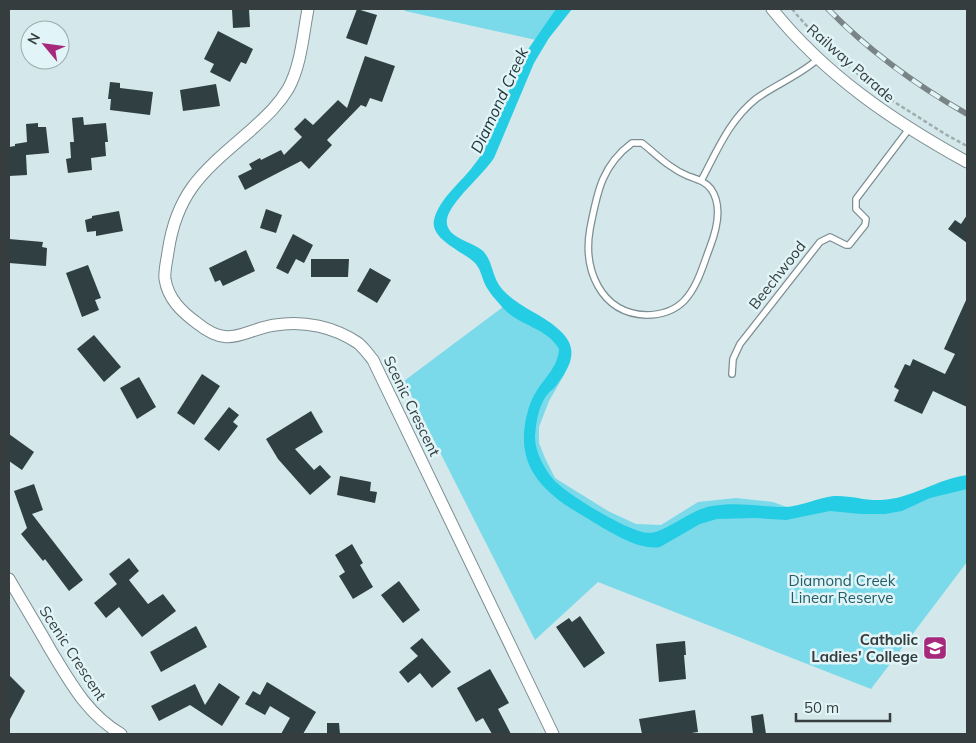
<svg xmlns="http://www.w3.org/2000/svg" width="976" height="743" font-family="Mulish,sans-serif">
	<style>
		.green { fill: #7adaea }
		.water { fill: #25cde4 }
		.building { fill: #2f3f42 }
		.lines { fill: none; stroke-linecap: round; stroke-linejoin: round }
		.service-casing { stroke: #7c8e91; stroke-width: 8 }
		.minor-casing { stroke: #7c8e91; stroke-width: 13 }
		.path { stroke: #9eadaf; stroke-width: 2.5; stroke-dasharray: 4 2.5; stroke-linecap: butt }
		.service { stroke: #fff; stroke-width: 5.5 }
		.minor { stroke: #fff; stroke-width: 11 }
		.rail-casing { stroke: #788486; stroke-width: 5.5 }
		.rail { stroke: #e1f4f7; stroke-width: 4; stroke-dasharray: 11; stroke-linecap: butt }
		.labels { text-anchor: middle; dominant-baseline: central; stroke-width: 5; stroke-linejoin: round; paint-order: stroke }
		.street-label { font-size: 15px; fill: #363d3e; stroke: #e1f4f7 }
		.park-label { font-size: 15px; fill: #205e68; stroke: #e1f4f7 }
		.poi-label { font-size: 15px; font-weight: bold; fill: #363d3e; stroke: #e1f4f7; text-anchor: end }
		.water-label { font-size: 16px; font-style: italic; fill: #1d363a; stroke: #e1f4f7 }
	</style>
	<rect width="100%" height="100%" fill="#d4e7ea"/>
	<path class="green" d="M405,9H565L536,40L405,11Z
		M507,304L548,325L570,360L564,375L549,401L539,427V443L545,458L555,478L608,511L636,524L661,525L698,502L736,498L773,502L795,510L874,507L967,482V562L871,689L598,582L535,640L404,381Z"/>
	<path class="water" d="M556,9H572L549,38L534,63L494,158C483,175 450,202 447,219C444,238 472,241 483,251C493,261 492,278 502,289C518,307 540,313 557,328C579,346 573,363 558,383C555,388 550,391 546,396C538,408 536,423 535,437C535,452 544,468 553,479C566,494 630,533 649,533C665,533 691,509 712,506C735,502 756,506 780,507C799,508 816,498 834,496C850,495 866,501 881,500C911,499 937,479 967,475V489L930,498L902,511L885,514H861L830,511L786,520L755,518L717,519L700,524L660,547C639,551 608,531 590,520C552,498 517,474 525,424C527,413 530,401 536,392C545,377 558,367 559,349C547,328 520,326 504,309C497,301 488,292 484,282C481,274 480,268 474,262C462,251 430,239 434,220C440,197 461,183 474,165C480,158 484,150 488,142L522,58Z"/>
	<path class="building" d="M232,9H249L250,27L233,28Z
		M357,9L377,15L367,45L346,38Z
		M218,31L253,49L246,64L241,62L230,82L210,72L214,64L204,59Z
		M365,56L395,66L382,102L370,98L366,107L361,105L327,140L332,145L309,169L301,161L245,190L238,176L252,169L249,164L260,158L261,160L281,150L284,155L302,137L294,129L305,118L313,125L338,100L347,108Z
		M110,82L120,83V88L153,92L150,115L110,110L111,99H108Z
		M216,84L220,106L183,111L180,90Z
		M83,117L84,125L106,123L108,142H105L106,156L91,158L92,170L68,173L66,159L71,158L70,142H74L72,118Z
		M38,123V127H46L49,153L26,155L27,175L9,176V147L15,146V144L27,142L26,124Z
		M266,209L282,215L276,233L260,228Z
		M119,211L123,231L96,236V231L87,232L85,220L92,218V216Z
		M967,215V243L948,229L955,220L961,224Z
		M293,234L313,245L304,263L296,259L288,274L276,268Z
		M9,239L43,242L42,247L47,248L46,266L9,263Z
		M246,250L255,271L223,286L220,280L215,282L209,268Z
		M311,259H349L348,277H311Z
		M88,265L101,298L95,300L99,310L82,317L66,273Z
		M370,268L391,280L377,303L357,291Z
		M967,298V407L933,391L922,414L894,401L899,390L894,387L905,364L910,366L913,359L945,374L955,354L944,349Z
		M94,335L121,367L104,382L77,349Z
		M202,374L220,386L194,425L177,413Z
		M139,377L156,407L137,419L120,388Z
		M229,407L239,415L233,422L238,426L219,451L204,439Z
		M311,411L323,432L295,449L314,470L320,465L331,477L310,495L278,459L266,439Z
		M9,434L34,452L22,470L9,461Z
		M340,476L371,482L370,491L377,492L375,503L337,495Z
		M34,484L43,510L32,514L83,580L69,591L45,559L43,561L21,534L27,528L14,491Z
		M352,544L363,563L360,565L373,587L353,599L339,576L345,572L335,555Z
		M129,558L139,571L129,580L148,604L163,594L176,611L142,637L119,607L106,618L94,603L117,584L109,574Z
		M399,581L420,610L403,623L381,595Z
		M580,616L605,653L584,668L556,627L569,618L572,622Z
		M196,626L207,647L161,672L150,652Z
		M422,638L451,672L432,688L420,673L408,683L399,672L418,656L410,648Z
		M685,641L686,655H684L686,679L659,682L656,644Z
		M490,669L509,703L498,709L511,734H492L483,718L476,722L457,688Z
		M9,675L25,691L9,721Z
		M267,682L316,712L303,734H281L290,718L270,706L265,715L245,704L253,691L260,695Z
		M219,683L240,697L222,726L190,705L159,721L151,706L195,684L205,705Z
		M695,710L698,732L685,734H642L639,719Z
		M763,714L766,734H753L751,716Z
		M327,723H339L340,734H327Z"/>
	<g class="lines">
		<defs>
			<path id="service" d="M632,143H642C657,155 669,168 688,176C696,179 705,181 711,189C723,206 717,229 710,247C703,265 698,286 684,301C674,311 660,315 646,315C600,313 583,269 590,229C597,194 601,166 632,143Z
				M701,181C717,151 729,120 757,98C777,84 800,75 818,59
				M732,374L733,359L740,344L820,242L830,237L846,245H849L865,225L866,219L856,209V199L909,129"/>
			<path id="minor" d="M308,9C303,35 301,66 288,89C278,106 264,118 250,131C205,170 177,190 168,252C167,260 164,271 165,279C168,299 182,312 197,323C230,350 242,330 275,325C304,320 334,327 358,343C364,348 369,355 373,360L553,734
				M772,9C826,76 893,121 967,162
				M9,579C23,603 37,626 50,649C70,682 87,714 121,734"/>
		</defs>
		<use href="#service" class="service-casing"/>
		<use href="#minor" class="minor-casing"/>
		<path class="path" d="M792,9C816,38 845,64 875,88
			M885,96L945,134L967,146"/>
		<use href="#service" class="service"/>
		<use href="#minor" class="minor"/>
		<defs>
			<path id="rail" d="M828,9C869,51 916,85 967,114"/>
		</defs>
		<use href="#rail" class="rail-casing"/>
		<use href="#rail" class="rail"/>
	</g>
	<defs>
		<symbol id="school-square" viewBox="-11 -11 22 22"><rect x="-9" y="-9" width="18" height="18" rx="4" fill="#a7297b" stroke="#e1f4f7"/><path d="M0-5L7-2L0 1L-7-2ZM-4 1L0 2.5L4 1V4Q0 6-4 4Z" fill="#fff"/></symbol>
	</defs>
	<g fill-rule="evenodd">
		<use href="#school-square" x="921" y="634" width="28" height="28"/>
	</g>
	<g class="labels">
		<g class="street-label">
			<text transform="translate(851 63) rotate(41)">Railway Parade</text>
			<text transform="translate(777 275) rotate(-52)">Beechwood</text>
			<text transform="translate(412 406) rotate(64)">Scenic Crescent</text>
			<text transform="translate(73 653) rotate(57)">Scenic Crescent</text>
		</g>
		<g class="park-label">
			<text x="842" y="580">Diamond Creek<tspan x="842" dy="17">Linear Reserve</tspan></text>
		</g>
		<g class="poi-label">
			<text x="918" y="639">Catholic<tspan x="918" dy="17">Ladies' College</tspan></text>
		</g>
		<g class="water-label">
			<text transform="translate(499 100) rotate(-65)">Diamond Creek</text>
		</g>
	</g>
	<rect width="976" height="743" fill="none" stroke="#363d3e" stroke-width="20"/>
	<g transform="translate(45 45) rotate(299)"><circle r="24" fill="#e1f4f7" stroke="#9dabad"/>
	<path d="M0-4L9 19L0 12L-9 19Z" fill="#a7297b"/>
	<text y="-8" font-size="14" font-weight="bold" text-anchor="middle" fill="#363d3e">N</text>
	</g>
	<path d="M796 713v8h94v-8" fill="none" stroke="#363d3e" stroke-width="2.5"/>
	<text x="804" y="713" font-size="15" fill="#363d3e" stroke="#e1f4f7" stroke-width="4" paint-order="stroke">50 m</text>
</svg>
